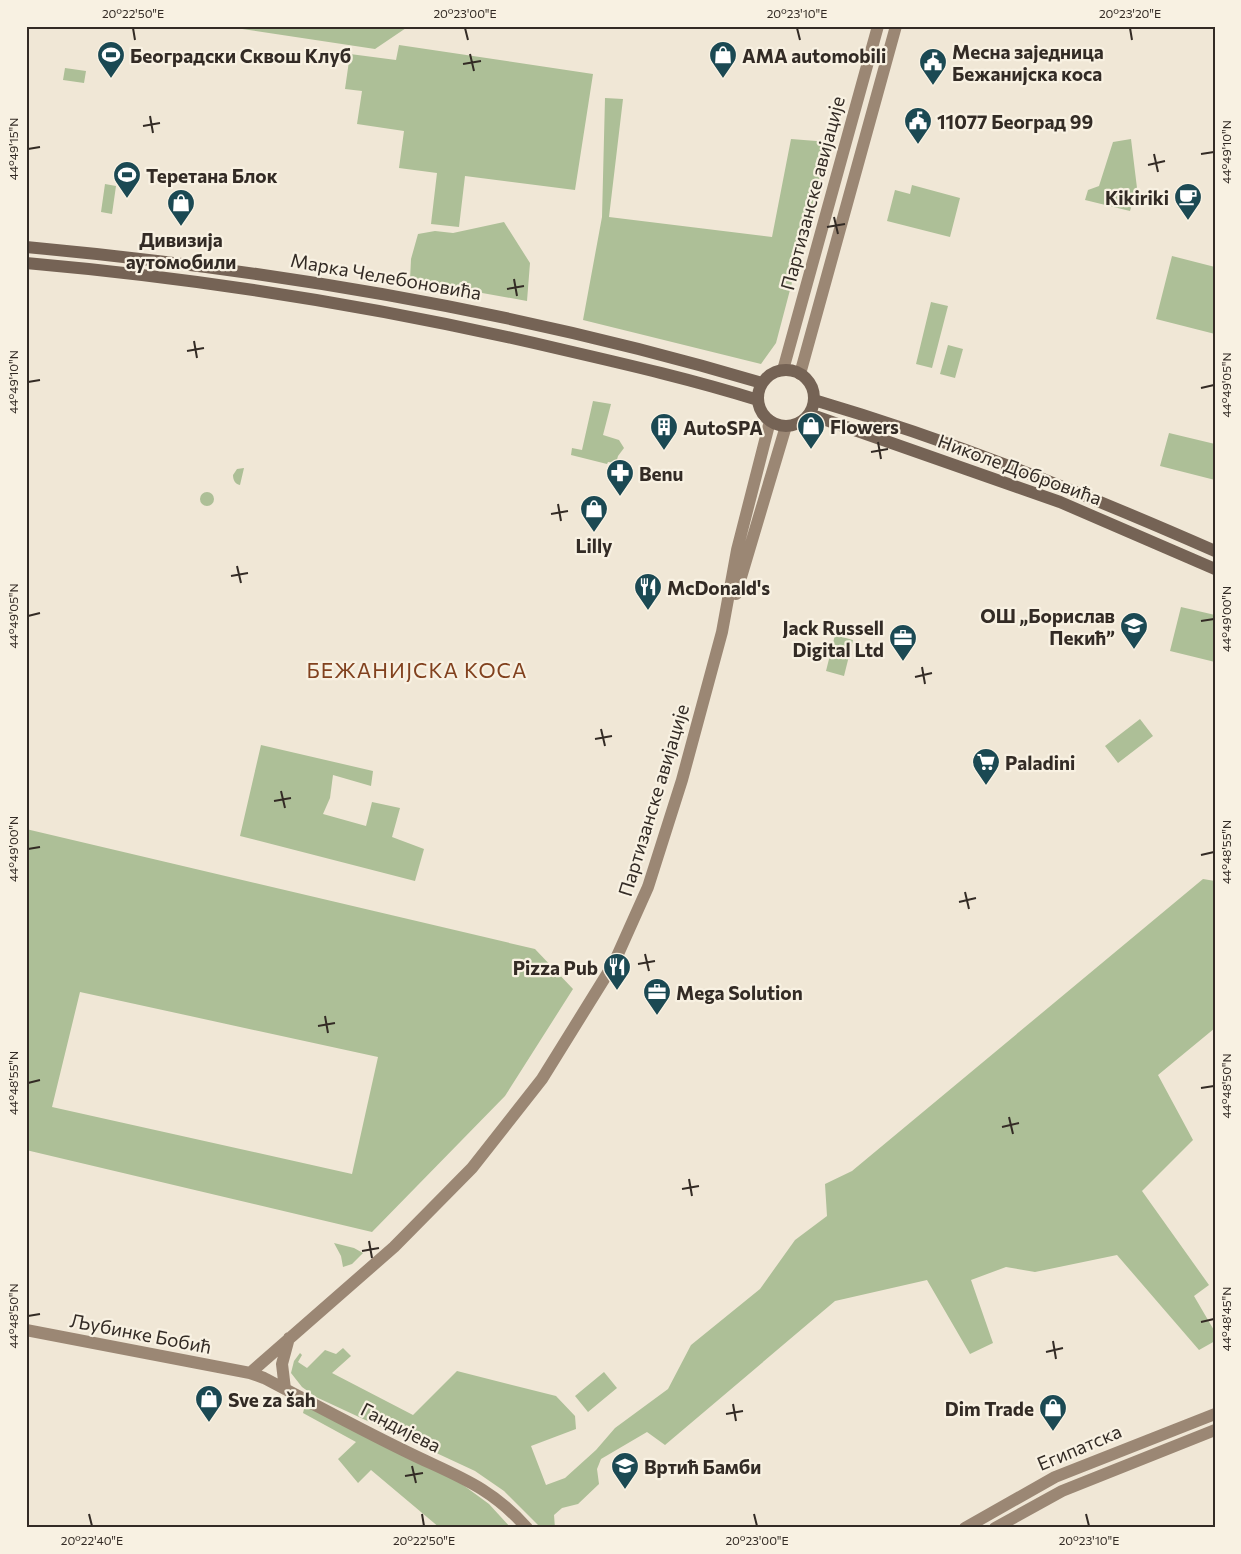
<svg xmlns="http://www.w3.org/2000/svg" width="1241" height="1554" font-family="Commissioner,sans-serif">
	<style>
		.green { fill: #adbf97; fill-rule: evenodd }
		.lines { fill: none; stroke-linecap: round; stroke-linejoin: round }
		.secondary { stroke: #9b8774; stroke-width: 12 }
		.primary { stroke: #756355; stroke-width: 12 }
		.ticks { fill: none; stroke: #332b25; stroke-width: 2 }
		.labels { text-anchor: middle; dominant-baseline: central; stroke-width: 4.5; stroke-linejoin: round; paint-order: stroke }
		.poi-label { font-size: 19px; font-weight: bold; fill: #332b25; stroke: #f8f1e2; text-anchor: start }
		.street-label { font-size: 19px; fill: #332b25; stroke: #f8f1e2 }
		.quarter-label { font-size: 21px; letter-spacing: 1px; fill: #81411e; stroke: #f8f1e2 }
		.neatline { fill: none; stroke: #332b25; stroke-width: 2 }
		.ticks-label { font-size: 12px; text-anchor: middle; fill: #332b25 }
	</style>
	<rect width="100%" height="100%" fill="#f0e7d6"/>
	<path class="green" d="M222,26H409L375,49Z
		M399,45L593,74L575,190L465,176L459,227L431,224L437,173L399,168L404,131L357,124L362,91L345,89L350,54L396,60Z
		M65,68L86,71L84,83L63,80Z
		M605,98L623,99L609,217L772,237L791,139L829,142L776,343L761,364L583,320L602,217Z
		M1131,139L1137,188L1130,211L1085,200L1088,190L1099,186L1113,142Z
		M105,184L116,186L112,214L101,212Z
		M912,185L960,198L950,237L887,221L895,190L910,194Z
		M504,222L530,263L527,301L410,280L411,259L418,234L435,231L453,233Z
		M1172,256L1215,267V334L1156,319Z
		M931,302L948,306L932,368L916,364Z
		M948,345L963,349L955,378L940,374Z
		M593,401L611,404L603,435L619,440L624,448L618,456L616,463L608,462L607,464L571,455L572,448L582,450Z
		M1169,433L1215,444V480L1160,466Z
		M244,468L240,485C235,484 233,480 233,475L237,469Z
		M200 499a7 7 0 1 1 14 0a7 7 0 1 1-14 0Z
		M1181,607L1215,615V662L1170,651Z
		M835,635L853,640L844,676L826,671Z
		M1140,719L1153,736L1118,763L1105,746Z
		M261,745L373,771L371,786L333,775L330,798L323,814L366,826L372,802L400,808L392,837L424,849L415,881L240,836Z
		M26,829L535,949L573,989L505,1096L372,1232L26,1150ZM80,992L378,1057L352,1174L52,1107Z
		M1203,879L1215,881V1028L1158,1075L1193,1140L1142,1191L1209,1285L1194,1296L1215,1332V1341L1199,1350L1117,1255L1035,1272L1006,1267L971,1280L993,1343L970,1354L927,1280L835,1301L665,1445L647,1432L601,1459L597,1469L599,1484L578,1504L562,1508L554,1515L555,1528H541L504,1491L475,1471L316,1397L302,1387L291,1373L294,1361L300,1353L302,1355L298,1362L307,1368L325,1350L336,1354L343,1348L351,1356L332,1373L413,1415L457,1371L556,1396L575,1416L576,1429L531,1446L546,1485L565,1478L596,1450L615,1428L668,1389L691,1345L760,1289L795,1240L827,1216L825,1184L852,1171Z
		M334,1243L354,1248L363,1253L352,1264L343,1267L341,1256Z
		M604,1372L617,1388L588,1412L575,1396Z
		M305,1405L459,1482L489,1504L511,1528H440L371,1470L358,1483L338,1459L356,1442L303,1413Z"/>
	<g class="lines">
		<path class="secondary" d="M783,370L878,26
			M800,374L896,26
			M736,594L786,426
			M26,1330L250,1373L264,1378C310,1402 356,1427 403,1450C453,1475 488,1484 527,1528
			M250,1373L394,1247L472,1168L542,1079L614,963L648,887L682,780L722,632L737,550L770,421
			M285,1389L282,1364L289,1338
			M965,1528L1055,1477L1215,1414
			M995,1528L1062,1491L1215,1430"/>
		<path class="primary" d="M26,247C276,270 521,311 762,383
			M26,263C208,279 387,308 564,350C629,365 694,380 758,400
			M758 398a28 28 0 1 1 56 0a28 28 0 1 1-56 0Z
			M814,400C953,441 1083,493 1215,551
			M809,414L1060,502L1215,569"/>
	</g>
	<path class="ticks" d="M133,28L135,40M465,28L468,40M797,28L800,40M1130,28L1132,40M470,54L474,71M463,64L481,61M150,116L153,133M143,126L160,123M28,149L40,147M1154,154L1158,172M1201,154L1214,152M1148,165L1165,161M834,217L838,234M827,227L845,224M514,279L517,296M507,289L524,286M194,341L197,358M187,351L204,348M28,382L40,380M1201,388L1214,385M878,442L881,459M871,452L888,449M558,504L561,521M551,514L568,511M237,566L241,583M231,576L248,573M28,616L40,613M1201,621L1214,619M922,667L925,684M915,677L932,673M601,729L605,746M595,739L612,736M281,791L285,808M274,801L291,798M28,849L40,847M1201,855L1214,852M965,892L969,909M959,902L976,898M645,954L649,971M638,964L655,961M325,1016L328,1033M318,1026L335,1023M28,1083L40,1080M1201,1088L1214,1086M1009,1117L1013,1134M1002,1127L1019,1123M689,1179L692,1196M682,1189L699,1186M369,1241L372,1258M362,1251L379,1248M28,1316L40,1314M1201,1322L1214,1319M1053,1341L1056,1359M1046,1352L1063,1348M733,1404L736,1421M726,1414L743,1411M412,1466L416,1483M405,1476L423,1473M89,1514L92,1526M422,1514L424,1526M754,1514L757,1526M1086,1514L1089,1526"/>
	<defs>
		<symbol id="stadium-pin" viewBox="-11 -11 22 30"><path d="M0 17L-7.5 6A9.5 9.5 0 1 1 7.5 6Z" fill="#1b4953" stroke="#f8f1e2"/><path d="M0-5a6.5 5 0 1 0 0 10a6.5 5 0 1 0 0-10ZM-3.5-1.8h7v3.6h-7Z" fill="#fff"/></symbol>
		<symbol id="shop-pin" viewBox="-11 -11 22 30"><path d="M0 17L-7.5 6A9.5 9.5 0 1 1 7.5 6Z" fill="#1b4953" stroke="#f8f1e2"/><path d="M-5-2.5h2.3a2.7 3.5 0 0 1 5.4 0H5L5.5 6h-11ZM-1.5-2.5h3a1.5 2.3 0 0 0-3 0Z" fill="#fff"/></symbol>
		<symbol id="civic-pin" viewBox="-11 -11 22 30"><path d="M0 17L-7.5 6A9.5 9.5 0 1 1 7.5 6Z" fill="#1b4953" stroke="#f8f1e2"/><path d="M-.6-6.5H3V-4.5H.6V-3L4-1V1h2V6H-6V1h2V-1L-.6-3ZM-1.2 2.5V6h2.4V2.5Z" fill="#fff"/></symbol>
		<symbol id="cafe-pin" viewBox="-11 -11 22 30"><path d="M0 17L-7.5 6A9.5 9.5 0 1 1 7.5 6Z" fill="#1b4953" stroke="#f8f1e2"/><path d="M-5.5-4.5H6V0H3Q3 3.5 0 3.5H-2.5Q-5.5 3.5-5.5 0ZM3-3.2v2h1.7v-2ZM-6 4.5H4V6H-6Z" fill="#fff"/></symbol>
		<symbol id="building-pin" viewBox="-11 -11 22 30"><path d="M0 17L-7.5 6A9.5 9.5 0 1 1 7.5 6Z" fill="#1b4953" stroke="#f8f1e2"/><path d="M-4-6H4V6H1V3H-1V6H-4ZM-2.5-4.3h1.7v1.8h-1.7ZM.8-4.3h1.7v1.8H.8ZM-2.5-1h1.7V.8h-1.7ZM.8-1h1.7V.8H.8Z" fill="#fff"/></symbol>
		<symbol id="pharmacy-pin" viewBox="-11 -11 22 30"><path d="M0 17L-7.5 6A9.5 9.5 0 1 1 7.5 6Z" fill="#1b4953" stroke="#f8f1e2"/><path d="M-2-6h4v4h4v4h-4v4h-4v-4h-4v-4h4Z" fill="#fff"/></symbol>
		<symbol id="restaurant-pin" viewBox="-11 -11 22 30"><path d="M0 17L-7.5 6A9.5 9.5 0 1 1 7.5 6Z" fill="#1b4953" stroke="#f8f1e2"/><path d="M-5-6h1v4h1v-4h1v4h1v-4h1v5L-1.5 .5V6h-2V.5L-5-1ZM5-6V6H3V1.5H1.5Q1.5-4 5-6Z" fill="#fff"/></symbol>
		<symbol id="school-pin" viewBox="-11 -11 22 30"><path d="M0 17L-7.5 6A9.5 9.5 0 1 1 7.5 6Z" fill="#1b4953" stroke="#f8f1e2"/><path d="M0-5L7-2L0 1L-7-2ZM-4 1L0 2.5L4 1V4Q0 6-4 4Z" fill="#fff"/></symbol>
		<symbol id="office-pin" viewBox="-11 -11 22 30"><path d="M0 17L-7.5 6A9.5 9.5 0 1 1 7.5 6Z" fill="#1b4953" stroke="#f8f1e2"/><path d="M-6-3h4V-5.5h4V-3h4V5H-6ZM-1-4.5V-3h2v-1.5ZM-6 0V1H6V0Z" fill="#fff"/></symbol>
		<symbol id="supermarket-pin" viewBox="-11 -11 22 30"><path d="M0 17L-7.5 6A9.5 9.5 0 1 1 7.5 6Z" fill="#1b4953" stroke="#f8f1e2"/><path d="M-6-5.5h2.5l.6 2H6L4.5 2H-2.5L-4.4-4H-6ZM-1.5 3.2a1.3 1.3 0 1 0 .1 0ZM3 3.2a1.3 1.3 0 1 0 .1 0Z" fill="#fff"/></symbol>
	</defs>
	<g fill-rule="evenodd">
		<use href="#stadium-pin" x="95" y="39" width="32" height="43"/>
		<use href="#shop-pin" x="707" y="39" width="32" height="43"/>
		<use href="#civic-pin" x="917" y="46" width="32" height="43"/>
		<use href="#civic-pin" x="902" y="105" width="32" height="43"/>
		<use href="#stadium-pin" x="111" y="159" width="32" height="43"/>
		<use href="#cafe-pin" x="1172" y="181" width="32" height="43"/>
		<use href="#shop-pin" x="165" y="187" width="32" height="43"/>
		<use href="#shop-pin" x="795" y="410" width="32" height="43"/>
		<use href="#building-pin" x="648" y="411" width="32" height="43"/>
		<use href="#pharmacy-pin" x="604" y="457" width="32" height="43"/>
		<use href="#shop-pin" x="578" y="493" width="32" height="43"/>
		<use href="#restaurant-pin" x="632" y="571" width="32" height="43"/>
		<use href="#school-pin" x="1118" y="610" width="32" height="43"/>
		<use href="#office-pin" x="887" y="622" width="32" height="43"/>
		<use href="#supermarket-pin" x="970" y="746" width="32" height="43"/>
		<use href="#restaurant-pin" x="601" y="951" width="32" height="43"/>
		<use href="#office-pin" x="641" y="976" width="32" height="43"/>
		<use href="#shop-pin" x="193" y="1383" width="32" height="43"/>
		<use href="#shop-pin" x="1037" y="1392" width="32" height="43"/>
		<use href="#school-pin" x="609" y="1450" width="32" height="43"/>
	</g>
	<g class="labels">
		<g class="poi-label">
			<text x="952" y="51">Месна заједница<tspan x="952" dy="22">Бежанијска коса</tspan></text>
			<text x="130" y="55">Београдски Сквош Клуб</text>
			<text x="742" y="55">AMA automobili</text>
			<text x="937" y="121">11077 Београд 99</text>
			<text x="146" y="175">Теретана Блок</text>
			<text x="1169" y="197" text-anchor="end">Kikiriki</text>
			<text x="181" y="239" text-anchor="middle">Дивизија<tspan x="181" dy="22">аутомобили</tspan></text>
			<text x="830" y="426">Flowers</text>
			<text x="683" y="427">AutoSPA</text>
			<text x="639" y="473">Benu</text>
			<text x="594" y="545" text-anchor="middle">Lilly</text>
			<text x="667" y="587">McDonald's</text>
			<text x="1115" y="615" text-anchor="end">ОШ „Борислав<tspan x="1115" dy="22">Пекић”</tspan></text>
			<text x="884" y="627" text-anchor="end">Jack Russell<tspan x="884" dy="22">Digital Ltd</tspan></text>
			<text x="1005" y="762">Paladini</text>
			<text x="598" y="967" text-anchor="end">Pizza Pub</text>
			<text x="676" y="992">Mega Solution</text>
			<text x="228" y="1399">Sve za šah</text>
			<text x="1034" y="1408" text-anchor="end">Dim Trade</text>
			<text x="644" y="1466">Вртић Бамби</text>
		</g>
		<g class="street-label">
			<text transform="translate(812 193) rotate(-75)">Партизанске авијације</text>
			<text transform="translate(386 276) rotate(10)">Марка Челебоновића</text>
			<text transform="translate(1020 469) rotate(20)">Николе Добровића</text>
			<text transform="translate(653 800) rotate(-73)">Партизанске авијације</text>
			<text transform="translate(141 1333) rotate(11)">Љубинке Бобић</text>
			<text transform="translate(401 1427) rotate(27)">Гандијева</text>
			<text transform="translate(1079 1447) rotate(-23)">Египатска</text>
		</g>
		<g class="quarter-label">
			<text x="417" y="669">БЕЖАНИЈСКА КОСА</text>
		</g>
	</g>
	<rect width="1241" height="1554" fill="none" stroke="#f8f1e2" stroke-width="55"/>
	<rect x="28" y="28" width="1186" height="1498" class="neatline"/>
	<g class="ticks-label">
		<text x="133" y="18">20°22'50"E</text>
		<text x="465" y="18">20°23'00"E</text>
		<text x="797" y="18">20°23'10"E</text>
		<text x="1130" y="18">20°23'20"E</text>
		<text transform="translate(14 149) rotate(-90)" y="4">44°49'15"N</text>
		<text transform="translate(1227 152) rotate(-90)" y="4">44°49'10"N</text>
		<text transform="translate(14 382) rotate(-90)" y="4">44°49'10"N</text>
		<text transform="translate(1227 385) rotate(-90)" y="4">44°49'05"N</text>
		<text transform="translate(14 616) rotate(-90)" y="4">44°49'05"N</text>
		<text transform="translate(1227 619) rotate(-90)" y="4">44°49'00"N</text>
		<text transform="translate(14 849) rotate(-90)" y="4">44°49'00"N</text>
		<text transform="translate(1227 852) rotate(-90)" y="4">44°48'55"N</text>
		<text transform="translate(14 1083) rotate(-90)" y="4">44°48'55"N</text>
		<text transform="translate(1227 1086) rotate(-90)" y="4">44°48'50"N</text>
		<text transform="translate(14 1316) rotate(-90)" y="4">44°48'50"N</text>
		<text transform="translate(1227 1319) rotate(-90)" y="4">44°48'45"N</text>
		<text x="92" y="1545">20°22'40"E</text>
		<text x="424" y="1545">20°22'50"E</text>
		<text x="757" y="1545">20°23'00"E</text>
		<text x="1089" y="1545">20°23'10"E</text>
	</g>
</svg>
